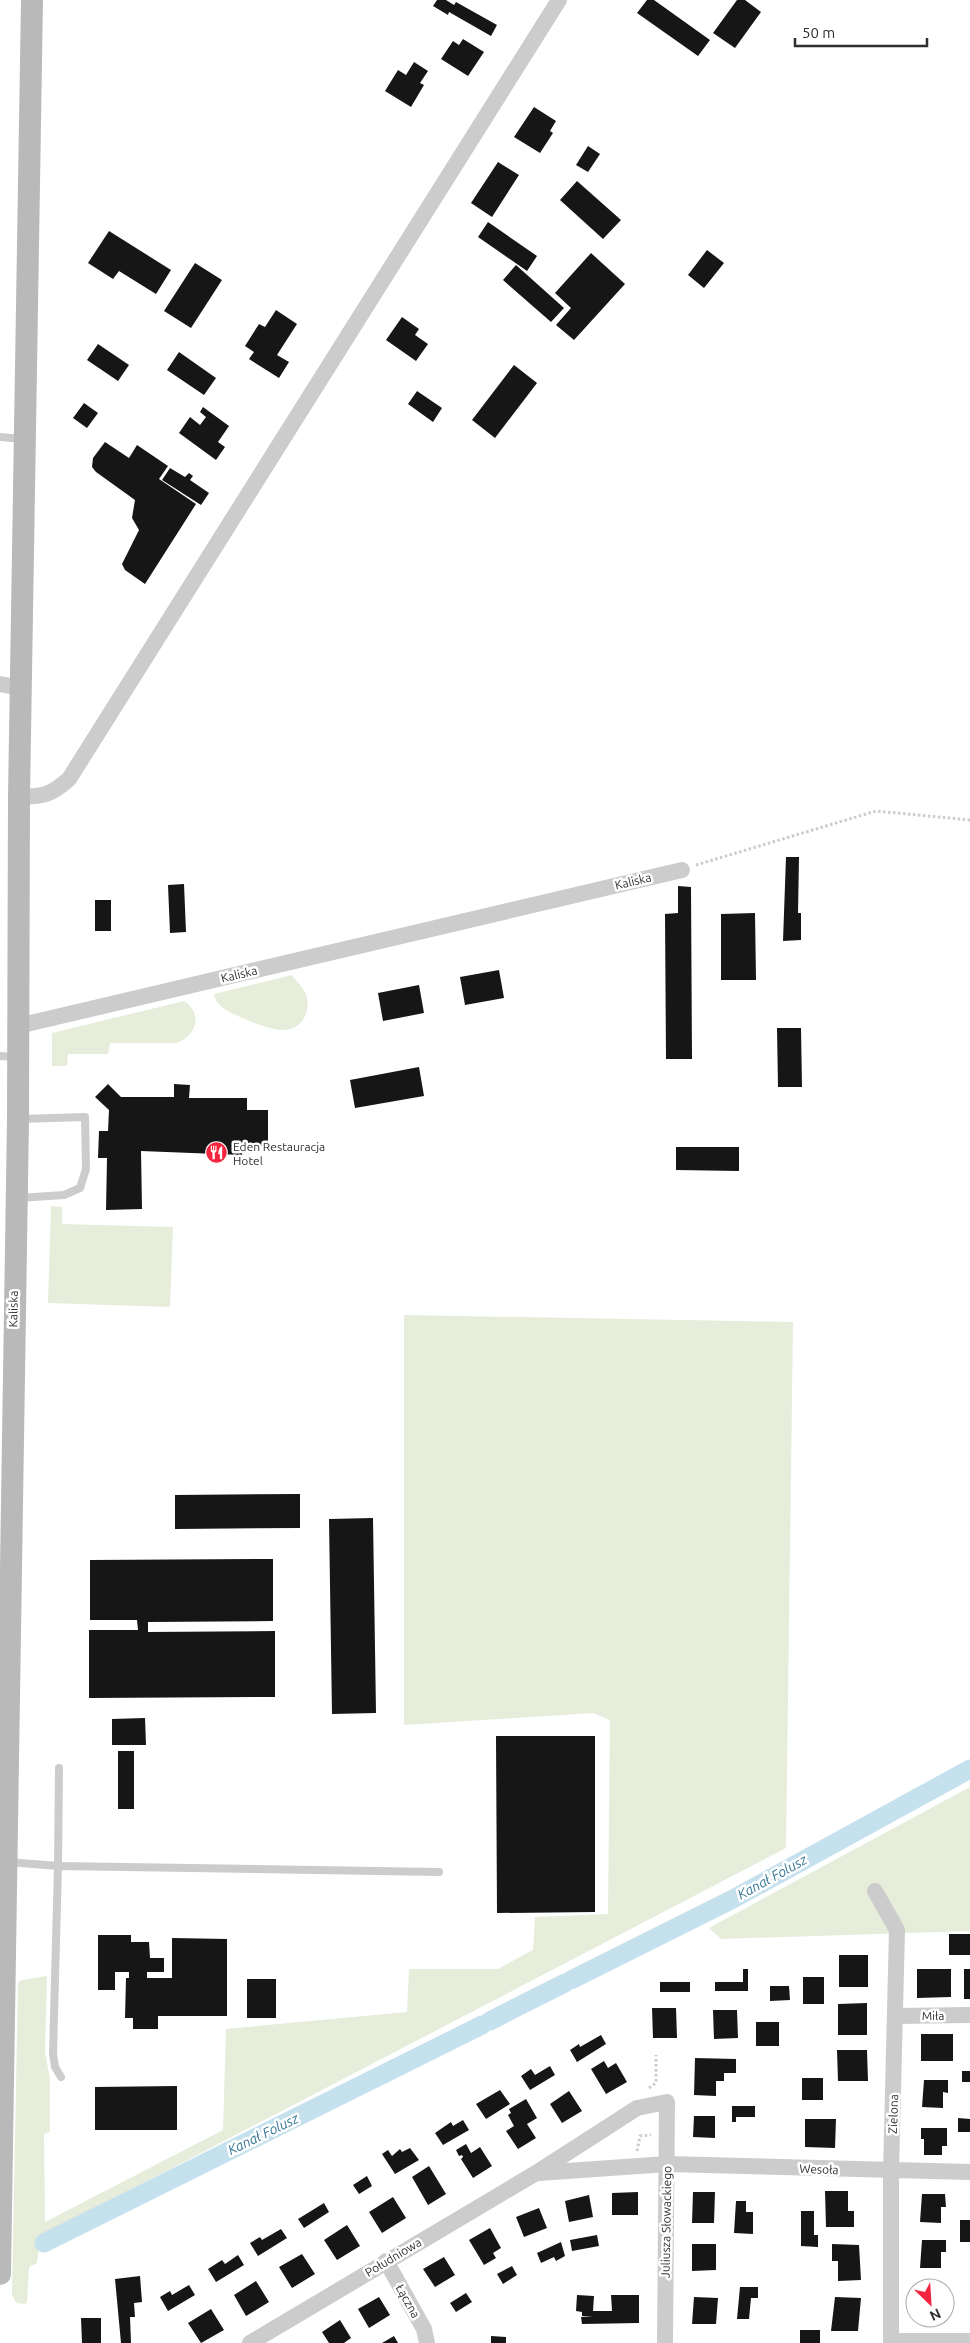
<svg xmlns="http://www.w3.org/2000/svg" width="970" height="2343" font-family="Ubuntu,sans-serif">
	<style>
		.green { fill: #e6eddb }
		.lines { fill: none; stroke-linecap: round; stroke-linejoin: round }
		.canal { stroke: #c6e1ee; stroke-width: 19 }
		.building { fill: #161616 }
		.path { stroke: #ccc; stroke-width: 3; stroke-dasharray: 2.5 2.5; stroke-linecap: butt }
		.lane { stroke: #ccc; stroke-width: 8 }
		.street { stroke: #ccc; stroke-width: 16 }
		.secondary { stroke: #b9b9b9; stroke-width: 22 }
		.labels { text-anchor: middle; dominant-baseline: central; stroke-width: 5; stroke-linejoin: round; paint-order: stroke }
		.street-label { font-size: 12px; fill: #2f2f2f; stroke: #fff }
		.poi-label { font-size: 12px; fill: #2f2f2f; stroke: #fff; text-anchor: start }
		.water-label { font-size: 14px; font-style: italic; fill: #367797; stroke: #fff }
	</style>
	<rect width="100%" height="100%" fill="#fff"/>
	<path class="green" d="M292,975C296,981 303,987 306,994C312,1012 301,1032 280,1030C268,1029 231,1015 222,1007C217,1003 215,999 214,994Z
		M184,1001C204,1014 196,1037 176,1043H110L108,1054H68L67,1066H52V1033Z
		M51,1206L62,1207V1224L173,1227L170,1307L48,1303Z
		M404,1315L793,1322L786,1848L40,2237L37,2263L29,2267L27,2302L25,2304L16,2303L12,2295L18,1982L22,1980L47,1976L45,2052L50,2079V2132L44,2134L45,2222L223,2130L226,2029L407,2012L409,1969H498L533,1950L535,1917L608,1914L610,1720L593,1713L404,1725Z
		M970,1787V1931L721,1939L709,1928Z"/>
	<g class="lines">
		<path class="canal" d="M571,1980L733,1899L970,1769
			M521,2005L565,1983
			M490,2021L517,2007
			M44,2243L482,2025"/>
	</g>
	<path class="building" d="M437,0H446L454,5L456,2L497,25L491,36L449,12L448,15L433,6Z
		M647,0H654L710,40L698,56L637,13Z
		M737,0H745L761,12L735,48L713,33Z
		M463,39L484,52L468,76L441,59L453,41L459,45Z
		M414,62L428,71L420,83L424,85L411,107L385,91L398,70L406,75Z
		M534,107L556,121L550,131L553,133L540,153L514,137Z
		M588,146L600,154L588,172L576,165Z
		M498,162L519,175L492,217L471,203Z
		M577,181L621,220L603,239L560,200Z
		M488,222L537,256L527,271L478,237Z
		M109,231L171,270L156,294L119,271L113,279L88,263Z
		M707,250L724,263L704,288L688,275Z
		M591,253L625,284L574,340L556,325L571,308L555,293Z
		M195,263L222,280L191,328L164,311Z
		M516,265L564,308L551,322L503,280Z
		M276,310L297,324L277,355L289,362L279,378L249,359L254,352L245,346L259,324L265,327Z
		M402,317L419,329L415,335L428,344L416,361L386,340Z
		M98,344L129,365L118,381L87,360Z
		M179,352L216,378L204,395L167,370Z
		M514,365L537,383L495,438L472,420Z
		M417,391L442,408L433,422L408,404Z
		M84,403L98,413L87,428L73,418Z
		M203,407L229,426L218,442L225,447L216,460L179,433L190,417L200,425L206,417L200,412Z
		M105,442L129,458L137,445L168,466L159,479L196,504L145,584L125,570L122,564L139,530L132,518L135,500L96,472L92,467L93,458Z
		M170,468L185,477L189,473L193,476L190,480L209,493L201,505L162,480Z
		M786,857H799L798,913H801V940L783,941Z
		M184,884L186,932L170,933L168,885Z
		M678,886L691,887L692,1059H666L665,914L678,913Z
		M95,900H111V931H95Z
		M755,913L756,980H721V914Z
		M499,970L504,998L465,1005L460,977Z
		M419,985L424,1013L383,1021L378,993Z
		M777,1028H801L802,1087H778Z
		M419,1067L424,1096L355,1108L350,1080Z
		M108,1084L121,1097H174V1084L190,1085L189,1098H247V1110H268V1146L243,1147L242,1155L141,1151L142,1209L106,1210L107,1158H98L99,1131H108L109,1110L95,1097Z
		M676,1147H739V1171L676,1170Z
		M300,1494V1528L175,1529V1495Z
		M373,1518L376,1713L332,1714L329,1519Z
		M273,1559V1621L148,1622V1632L275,1631V1697L89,1698V1630H138L137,1620H90V1560Z
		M145,1718L146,1745H112V1719Z
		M496,1736H595V1912L497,1913Z
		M118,1751H134V1809H118Z
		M949,1934H970V1955H949Z
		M98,1935H131V1942H149L150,1958H164V1972H147V1978H172V1938L227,1939V2016H158V2029H133V2018H125L126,1978H129V1972H115V1990H98Z
		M839,1955H868V1987H839Z
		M743,1969H748V1991H715V1982H743Z
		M917,1969H951V1997L917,1998Z
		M964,1969H970V1999H964Z
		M803,1977H824V2004H803Z
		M247,1979H276V2018H247Z
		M660,1982H690V1992H660Z
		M770,1986H789L790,2000L770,2001Z
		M867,2003V2035H838V2004Z
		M652,2008H676L677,2038H653Z
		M713,2010H737L738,2038L714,2039Z
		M756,2022H779V2046H756Z
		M921,2034H953V2061H921Z
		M601,2035L606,2044L577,2062L570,2050L579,2044L580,2047Z
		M837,2050H867L868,2081H838Z
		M695,2058L736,2059V2073H724V2081H716V2096L694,2095Z
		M604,2061L608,2068L616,2063L627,2082L606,2094L591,2069Z
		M550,2066L555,2075L530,2090L521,2076L531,2069L535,2075Z
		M962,2071H970V2082H962Z
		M802,2078H823V2100H802Z
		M924,2080H948V2093L943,2092V2108L922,2107Z
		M177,2086V2130H95V2087Z
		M500,2090L510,2104L486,2119L476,2104Z
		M569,2091L582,2111L562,2123L550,2104Z
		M526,2099L537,2118L527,2124L536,2138L518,2149L506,2131L514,2126L508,2115L511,2113L509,2109Z
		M732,2106H755V2117H736V2122H732Z
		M694,2116H715V2138L693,2137Z
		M958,2118L970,2119V2132H958Z
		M805,2119H836L835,2148L805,2147Z
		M463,2120L469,2130L443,2145L435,2133L451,2122L453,2126Z
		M921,2128H947V2146H942V2155H924V2139H921Z
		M466,2144L471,2153L480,2147L492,2166L473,2178L461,2159L463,2157L462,2155L459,2156L456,2150Z
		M410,2148L419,2160L395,2174L382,2154L388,2150L392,2156L400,2149L402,2152Z
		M429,2166L446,2194L428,2205L412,2177Z
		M367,2176L372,2186L359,2194L353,2185Z
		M825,2191H848V2211H854V2227H826Z
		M638,2192V2215H612V2193Z
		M693,2192H715L714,2223H692Z
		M922,2194H945L946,2207H941V2223L920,2222Z
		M589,2195L593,2217L569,2222L565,2201Z
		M393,2197L406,2218L382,2233L369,2212Z
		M736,2201H746V2212H753V2234L734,2233Z
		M324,2203L329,2212L304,2228L298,2219Z
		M539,2208L547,2228L524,2237L516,2217Z
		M801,2211H814V2235H818V2247L801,2246Z
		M960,2220H970V2242H960Z
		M347,2225L360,2246L337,2260L324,2240Z
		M490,2228L501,2248L493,2253L496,2258L484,2265L469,2240Z
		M281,2229L287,2238L258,2256L250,2243L260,2237L262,2240Z
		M597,2235L599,2246L572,2251L570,2240Z
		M922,2240H946V2252H941V2268H920Z
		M561,2242L565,2256L556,2261L554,2257L541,2263L537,2253Z
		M692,2244H716V2270L692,2271Z
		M832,2244L859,2245L861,2280L838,2281V2261H832Z
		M302,2254L315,2274L292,2288L279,2267Z
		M238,2255L244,2265L216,2282L208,2269L222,2260L225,2264Z
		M444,2257L455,2275L435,2287L423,2269Z
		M512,2266L517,2275L503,2284L497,2274Z
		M140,2276L142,2302L134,2303L135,2317H130L131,2343H121L115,2279Z
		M256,2281L269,2302L246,2316L234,2295Z
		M189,2285L195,2295L168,2311L160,2297L170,2291L172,2295Z
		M740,2287H758V2298H751L749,2319H737Z
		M466,2293L472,2302L456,2312L450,2303Z
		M945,2294H948L947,2316H945Z
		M577,2295L594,2296L593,2311H612L611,2295H639V2323L582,2324L581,2317L593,2316H582V2312L576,2311Z
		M379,2297L390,2315L369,2328L358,2309Z
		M694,2297L718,2298L716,2324H692Z
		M835,2297L861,2298L858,2331H831Z
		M211,2309L224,2330L201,2343L188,2323Z
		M81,2318H101V2343H82Z
		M340,2320L351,2338L344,2343H329L322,2332Z
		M800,2330H820V2343H800Z
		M394,2336L398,2343H382Z
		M491,2336L506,2337V2343H491Z"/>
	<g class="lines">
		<path class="path" d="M696,865L876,811L970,820
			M649,2088L656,2083V2055
			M637,2151L640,2136L651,2135"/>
		<path class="lane" d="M0,437L23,439
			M0,1056L16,1057
			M18,1198L64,1195L80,1188L86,1169L85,1117L20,1119
			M59,1768L58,1866L439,1872
			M8,1862L58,1866L53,2054L55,2067L61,2077"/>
		<path class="street" d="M0,684L21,688
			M19,797C43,796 50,796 69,779L559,0
			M18,1026L682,870
			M875,1891L897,1930L891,2172V2343
			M897,2016L970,2015
			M539,2173L667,2164L970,2172
			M386,2261L424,2329L427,2343
			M891,2341H970
			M250,2343L536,2173L637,2108L667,2102L665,2343"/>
		<path class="secondary" d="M0,2274L18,1119L19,797L32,0"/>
	</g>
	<defs>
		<symbol id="restaurant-disc" viewBox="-11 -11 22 22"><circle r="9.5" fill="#f3243e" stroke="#fff"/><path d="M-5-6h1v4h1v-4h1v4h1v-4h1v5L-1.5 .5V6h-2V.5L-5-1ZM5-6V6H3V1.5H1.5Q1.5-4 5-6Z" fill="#fff"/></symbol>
	</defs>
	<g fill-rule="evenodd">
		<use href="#restaurant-disc" x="204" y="1140" width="25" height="25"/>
	</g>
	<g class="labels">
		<g class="street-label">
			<text transform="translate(633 881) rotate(-13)">Kaliska</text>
			<text transform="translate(239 974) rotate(-13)">Kaliska</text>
			<text transform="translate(13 1309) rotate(-89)">Kaliska</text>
			<text x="933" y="2015">Miła</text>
			<text transform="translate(893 2114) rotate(-88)">Zielona</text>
			<text transform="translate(819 2169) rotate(2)">Wesoła</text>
			<text transform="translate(666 2222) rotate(-89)">Juliusza Słowackiego</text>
			<text transform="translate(393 2257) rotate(-31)">Południowa</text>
			<text transform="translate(408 2301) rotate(61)">Łączna</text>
		</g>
		<g class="poi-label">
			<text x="233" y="1146">Eden Restauracja<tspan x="233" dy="14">Hotel</tspan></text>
		</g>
		<g class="water-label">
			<text transform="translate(772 1877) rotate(-29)">Kanał Folusz</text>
			<text transform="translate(263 2134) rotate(-26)">Kanał Folusz</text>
		</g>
	</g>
	<g transform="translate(930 2303) rotate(155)"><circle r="24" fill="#ffffff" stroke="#acacac"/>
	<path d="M0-4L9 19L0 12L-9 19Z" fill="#f3243e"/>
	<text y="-8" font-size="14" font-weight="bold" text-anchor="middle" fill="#2f2f2f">N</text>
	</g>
	<path d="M795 38v8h132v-8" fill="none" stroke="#2f2f2f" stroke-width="2.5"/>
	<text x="802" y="38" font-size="15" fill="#2f2f2f" stroke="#ffffff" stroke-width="4" paint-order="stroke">50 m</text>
</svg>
